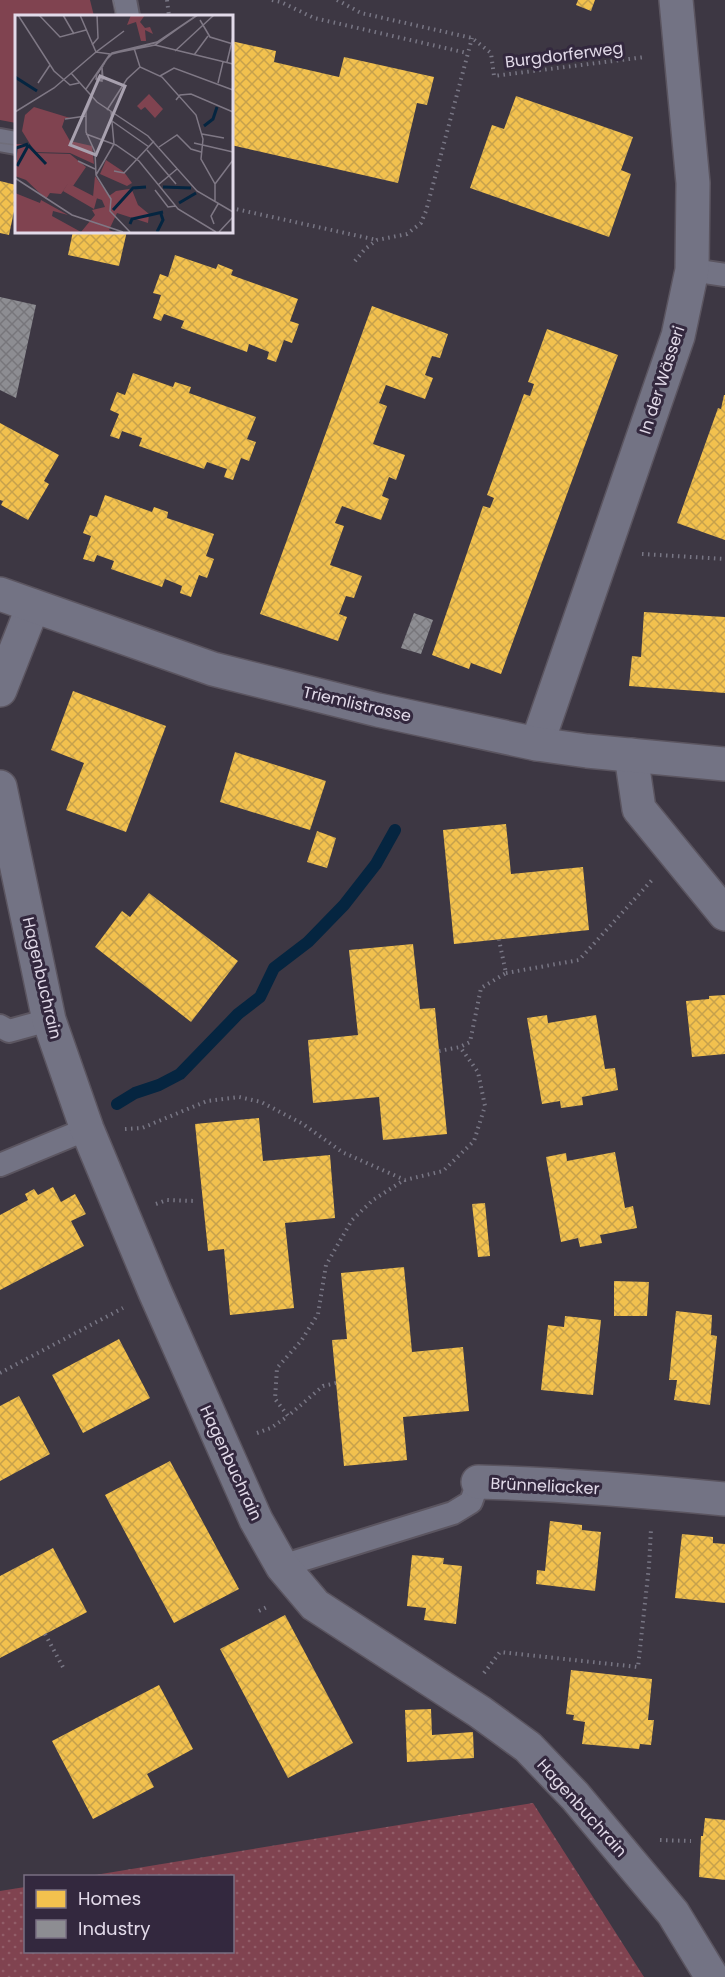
<svg xmlns="http://www.w3.org/2000/svg" width="725" height="1977" font-family="Poppins,sans-serif">
	<style>
		.grass { fill: url(#grass-dots) }
		.garden { fill: #804350 }
		.homes { fill: url(#homes-cross-hatch) }
		.industry { fill: url(#industry-cross-hatch) }
		.lines { fill: none; stroke-linecap: round; stroke-linejoin: round }
		.stream { stroke: #052540; stroke-width: 12 }
		.service-casing { stroke: #5b5560; stroke-width: 26 }
		.minor-casing { stroke: #5b5560; stroke-width: 36 }
		.tertiary-casing { stroke: #5b5560; stroke-width: 36 }
		.path { stroke: #787684; stroke-width: 4; stroke-dasharray: 1.5 4.5; stroke-linecap: butt }
		.service { stroke: #737384; stroke-width: 22 }
		.minor { stroke: #737384; stroke-width: 33 }
		.tertiary { stroke: #737384; stroke-width: 33 }
		.tram { stroke: #706e7a; stroke-width: 1.5 }
		.labels { text-anchor: middle; dominant-baseline: central; stroke-width: 6; stroke-linejoin: round; paint-order: stroke }
		.street-label { font-size: 16px; fill: #e2dae9; stroke: #33283e }
		.inset-river { fill: none; stroke: #052540; stroke-width: 3 }
		.inset-road { fill: none; stroke: #7f7885; stroke-width: 1.5 }
		.view { fill: #a8a1af; fill-opacity: 0.15; stroke: #a8a1af; stroke-width: 3 }
		.inset-edge { fill: none; stroke: #e2dae9; stroke-width: 3 }
	</style>
	<defs>
		<pattern id="grass-dots" width="8" height="8" patternUnits="userSpaceOnUse" patternTransform="scale(1.5)"><rect width="8" height="8" fill="#804350"/><path d="M2 2h.1M6 6h.1" fill="none" stroke="#925e69" stroke-width="1.8" stroke-linecap="round"/></pattern>
		<pattern id="homes-cross-hatch" width="8" height="8" patternUnits="userSpaceOnUse" patternTransform="scale(1.5)"><rect width="8" height="8" fill="#f2c14e"/><path d="M0 0l8 8M0 8l8-8" fill="none" stroke="#c6a14c"/></pattern>
		<pattern id="industry-cross-hatch" width="8" height="8" patternUnits="userSpaceOnUse" patternTransform="scale(1.5)"><rect width="8" height="8" fill="#8d8d92"/><path d="M0 0l8 8M0 8l8-8" fill="none" stroke="#77767b"/></pattern>
	</defs>
	<rect width="100%" height="100%" fill="#3d3743"/>
	<path class="grass" d="M533,1803L644,1977H0V1891L25,1887L26,1952H232V1876H89Z"/>
	<path class="garden" d="M0,0H90L94,16H16V123L0,120Z"/>
	<path class="homes" d="M578,0H595L591,11L576,5Z
		M231,41L276,51L274,62L339,77L344,57L434,77L427,105L417,103L398,183L231,145Z
		M516,96L633,137L621,170L631,174L609,237L470,188L492,125L504,129Z
		M0,181L16,185V202L9,235L0,233Z
		M73,231H127L119,266L68,255Z
		M175,255L216,269L218,264L233,270L231,275L298,299L290,321L299,324L292,343L284,340L276,362L267,359L269,352L249,344L247,352L181,328L184,321L164,314L161,321L153,318L161,295L153,293L160,274L168,277Z
		M372,306L448,334L440,358L432,356L425,375L433,378L425,399L386,385L379,403L387,406L373,444L405,455L396,480L389,477L382,496L389,499L381,520L342,506L335,523L344,526L330,565L362,576L354,598L346,596L339,614L347,617L338,641L260,614Z
		M547,329L618,355L501,674L471,663L469,669L432,655L483,506L490,508L494,498L487,495L524,394L530,396L534,384L528,382Z
		M133,373L173,387L175,382L191,387L189,393L256,417L247,439L256,442L249,461L241,458L233,480L224,477L227,469L207,462L204,469L139,446L142,438L122,431L119,439L110,436L119,414L110,410L117,392L125,395Z
		M724,395H725V540L677,523L718,408L721,409Z
		M0,423L59,455L44,481L49,484L28,520L1,505L3,501L0,500Z
		M105,495L152,512L154,507L168,512L167,518L214,534L206,556L214,559L207,578L199,575L191,597L180,593L182,586L165,579L162,587L111,569L114,561L97,555L94,562L83,559L91,536L83,533L90,515L97,517Z
		M644,612L725,617V693L629,686L632,656L641,657Z
		M73,691L166,726L126,832L66,810L84,763L51,750Z
		M235,752L326,781L310,830L220,802Z
		M506,824L511,874L583,867L589,930L454,944L443,830Z
		M317,831L336,838L327,868L307,862Z
		M149,893L238,961L191,1022L95,947L122,911L130,917Z
		M413,944L420,1009L435,1008L447,1134L383,1140L379,1097L313,1103L308,1040L358,1035L349,950Z
		M725,995V1054L692,1057L686,1001L709,999V996Z
		M547,1015L548,1023L596,1015L605,1069L615,1068L618,1090L582,1097L583,1105L561,1108L560,1101L542,1104L527,1018Z
		M259,1118L263,1161L330,1155L335,1218L285,1223L294,1308L230,1315L224,1249L208,1251L195,1124Z
		M615,1152L625,1208L633,1206L637,1228L600,1235L602,1243L580,1247L578,1238L561,1242L546,1157L566,1153L567,1161Z
		M53,1187L61,1202L75,1194L86,1214L71,1221L84,1246L0,1290V1215L28,1200L25,1194L34,1189L38,1195Z
		M485,1203L490,1256L478,1257L472,1204Z
		M404,1267L412,1352L463,1347L469,1411L403,1417L407,1460L344,1466L332,1340L347,1339L341,1273Z
		M614,1281L649,1282L647,1316H614Z
		M676,1311L712,1315L711,1335L717,1336L710,1405L674,1400L677,1380H669Z
		M565,1316L601,1320L593,1395L541,1390L548,1325L564,1327Z
		M119,1339L150,1398L83,1433L52,1375Z
		M19,1396L50,1454L0,1481V1406Z
		M170,1461L239,1589L174,1623L105,1495Z
		M550,1521L582,1525V1530L601,1532L595,1591L536,1584L537,1570L545,1571Z
		M682,1534L713,1537V1543L725,1544V1603L675,1598Z
		M53,1548L87,1612L0,1658V1576Z
		M412,1555L444,1558L443,1564L462,1566L456,1624L424,1620L426,1608L407,1606Z
		M285,1615L353,1743L288,1778L220,1649Z
		M571,1670L652,1679L648,1720H654L651,1745L640,1744L639,1749L582,1744L585,1722L573,1720L574,1715L566,1714Z
		M159,1685L193,1749L147,1774L154,1787L93,1819L52,1741Z
		M431,1709L432,1735L473,1732L474,1758L407,1762L405,1710Z
		M705,1818L725,1820V1880L699,1877L701,1836H703Z"/>
	<path class="industry" d="M0,297L36,305L16,398L0,390Z
		M414,613L433,620L421,654L401,648Z"/>
	<g class="lines">
		<path class="stream" d="M117,1104L135,1093L159,1085L180,1074L238,1014L260,997L274,968L308,942L344,905L376,864L395,830"/>
		<defs>
			<path id="service" d="M125,0L128,16
				M0,140L16,143
				M692,270L725,275
				M0,1026L9,1031L49,1020
				M0,1165L87,1129
				M282,1566L453,1513L471,1502L478,1482"/>
			<path id="minor" d="M0,690L33,606
				M537,744L678,336L692,270L693,183L676,0
				M631,755L639,809L725,914
				M0,787L49,1020L87,1129L155,1292L224,1448L256,1520L282,1566L315,1605L480,1712L528,1747L575,1796L673,1913L712,1977
				M478,1482C560,1484 643,1491 725,1499"/>
			<path id="tertiary" d="M0,594L213,669L378,710L537,744L587,751L725,764"/>
		</defs>
		<use href="#service" class="service-casing"/>
		<use href="#minor" class="minor-casing"/>
		<use href="#tertiary" class="tertiary-casing"/>
		<path class="path" d="M167,0L169,16
			M272,0L281,2L314,18L467,53
			M337,0L361,13L472,38L491,53L494,76L645,57
			M231,208L377,240
			M355,261L365,249L377,240L407,234L421,223L426,211L472,38
			M642,554L725,559
			M506,973L579,960L652,880
			M439,1051L460,1047L470,1042L481,988L506,973L499,940
			M125,1129L142,1128L207,1101L239,1097L261,1102L303,1124L342,1152L405,1180L443,1171L474,1141L485,1106L478,1072L460,1047
			M156,1204L167,1200L196,1201
			M0,1373L123,1308
			M336,1383L323,1386L288,1416L275,1399L277,1368L301,1341L318,1314L326,1265L352,1220L373,1200L404,1180
			M257,1433L271,1428L288,1416
			M259,1611L269,1606
			M45,1634L64,1669
			M484,1673L500,1652L638,1667L649,1566L651,1529
			M660,1840L691,1841"/>
		<use href="#service" class="service"/>
		<use href="#minor" class="minor"/>
		<use href="#tertiary" class="tertiary"/>
		<path class="tram" d="M113,0L117,16
			M0,143L16,145"/>
	</g>
	<g class="labels">
		<g class="street-label">
			<text transform="translate(564 55) rotate(-7)">Burgdorferweg</text>
			<text transform="translate(662 380) rotate(-72)">In der Wässeri</text>
			<text transform="translate(357 704) rotate(13)">Triemlistrasse</text>
			<text transform="translate(42 978) rotate(77)">Hagenbuchrain</text>
			<text transform="translate(231 1463) rotate(65)">Hagenbuchrain</text>
			<text transform="translate(545 1486) rotate(3)">Brünneliacker</text>
			<text transform="translate(582 1808) rotate(48)">Hagenbuchrain</text>
		</g>
	</g>
	<g transform="translate(15 15)">
		<rect width="218" height="218" fill="#3d3743"/>
		<path d="M116,0H130L125,7L130,13L135,12L138,19L130,15L131,26H126L121,7L112,10ZM19,92L55,103H50L47,112L55,126L77,131L79,149L55,138L20,137L7,116L10,100Z" fill="#804350"/>
		<path d="M0,129H13L20,138L55,139L71,152L58,171L53,169L46,179L35,178L31,184L11,165L0,161ZM80,161L94,181L101,176L127,172L117,175L123,190L134,199L133,208L102,198L94,215L99,217H0V178L25,188L26,185L53,200L38,196L37,201L66,217L80,200L77,195L90,192L87,185L78,182Z" fill="#804350"/>
		<path d="M91,145L109,157L117,168L112,171L85,159Z" fill="#804350"/>
		<path d="M134,79L148,94L140,103L130,92L126,95L122,91ZM53,168L82,183L79,194L48,176Z" fill="#804350"/>
		<path class="inset-river" d="M0,62L22,76M189,111L198,104L202,92M13,130L31,149M0,145L1,133L13,129M2,151L13,131M148,172L176,173M164,188L181,178M98,195L118,173L131,172M115,209L117,204L148,197M142,217L148,205L146,199"/>
		<path class="inset-road" d="M3,0L39,56L55,70L64,68M24,0L45,22L71,15M48,0L59,19M65,0L81,37L109,16M182,0L142,27L97,38L91,45L89,49L88,50V51L87,52L88,64H81L82,59L83,58L88,50L92,44L97,39L143,27L183,0M185,5L195,22L218,29M77,30L83,23L82,0M140,30L218,49M119,33L125,52L147,62L181,100L188,124L186,144L200,169V187M160,36L199,0M179,40L193,21M212,47L218,22M56,58L82,87L133,121L182,176L218,197M81,59L82,65L87,66V51M145,61L159,53L218,75M23,68L35,50M203,68L208,47M71,74L95,39M77,82L71,97V117L80,137L81,160L96,184L95,196L115,217M161,85L165,80L176,79L218,97M92,95L112,64L125,52M0,97L39,73L81,37L95,39L140,30L182,0M50,104L71,101M97,106L134,132M71,119L101,130L124,146L163,194L201,217M187,119L209,123M179,128L218,137M144,132L162,120L176,134L186,137M132,135L161,169M63,146L80,154M99,156L109,158L139,126M81,160L99,129L96,96M0,163L57,200L108,217M200,169L218,145M143,170L162,154M140,175L153,192L161,191M199,209L196,201L203,189M204,217L218,202"/>
		<path class="view" d="M85,61L110,71L81,140L55,130Z"/>
		<rect width="218" height="218" class="inset-edge"/>
	</g>
	<rect x="24" y="1875" width="210" height="78" fill="#33283e" stroke="#796f82" stroke-width="1.5"/>
	<rect x="36" y="1890" width="30" height="18" fill="#f2c14e" stroke="#796f82" stroke-width="1.5"/>
	<text x="78" y="1905" font-size="18" fill="#e2dae9">Homes</text>
	<rect x="36" y="1920" width="30" height="18" fill="#8d8d92" stroke="#796f82" stroke-width="1.5"/>
	<text x="78" y="1935" font-size="18" fill="#e2dae9">Industry</text>
</svg>
